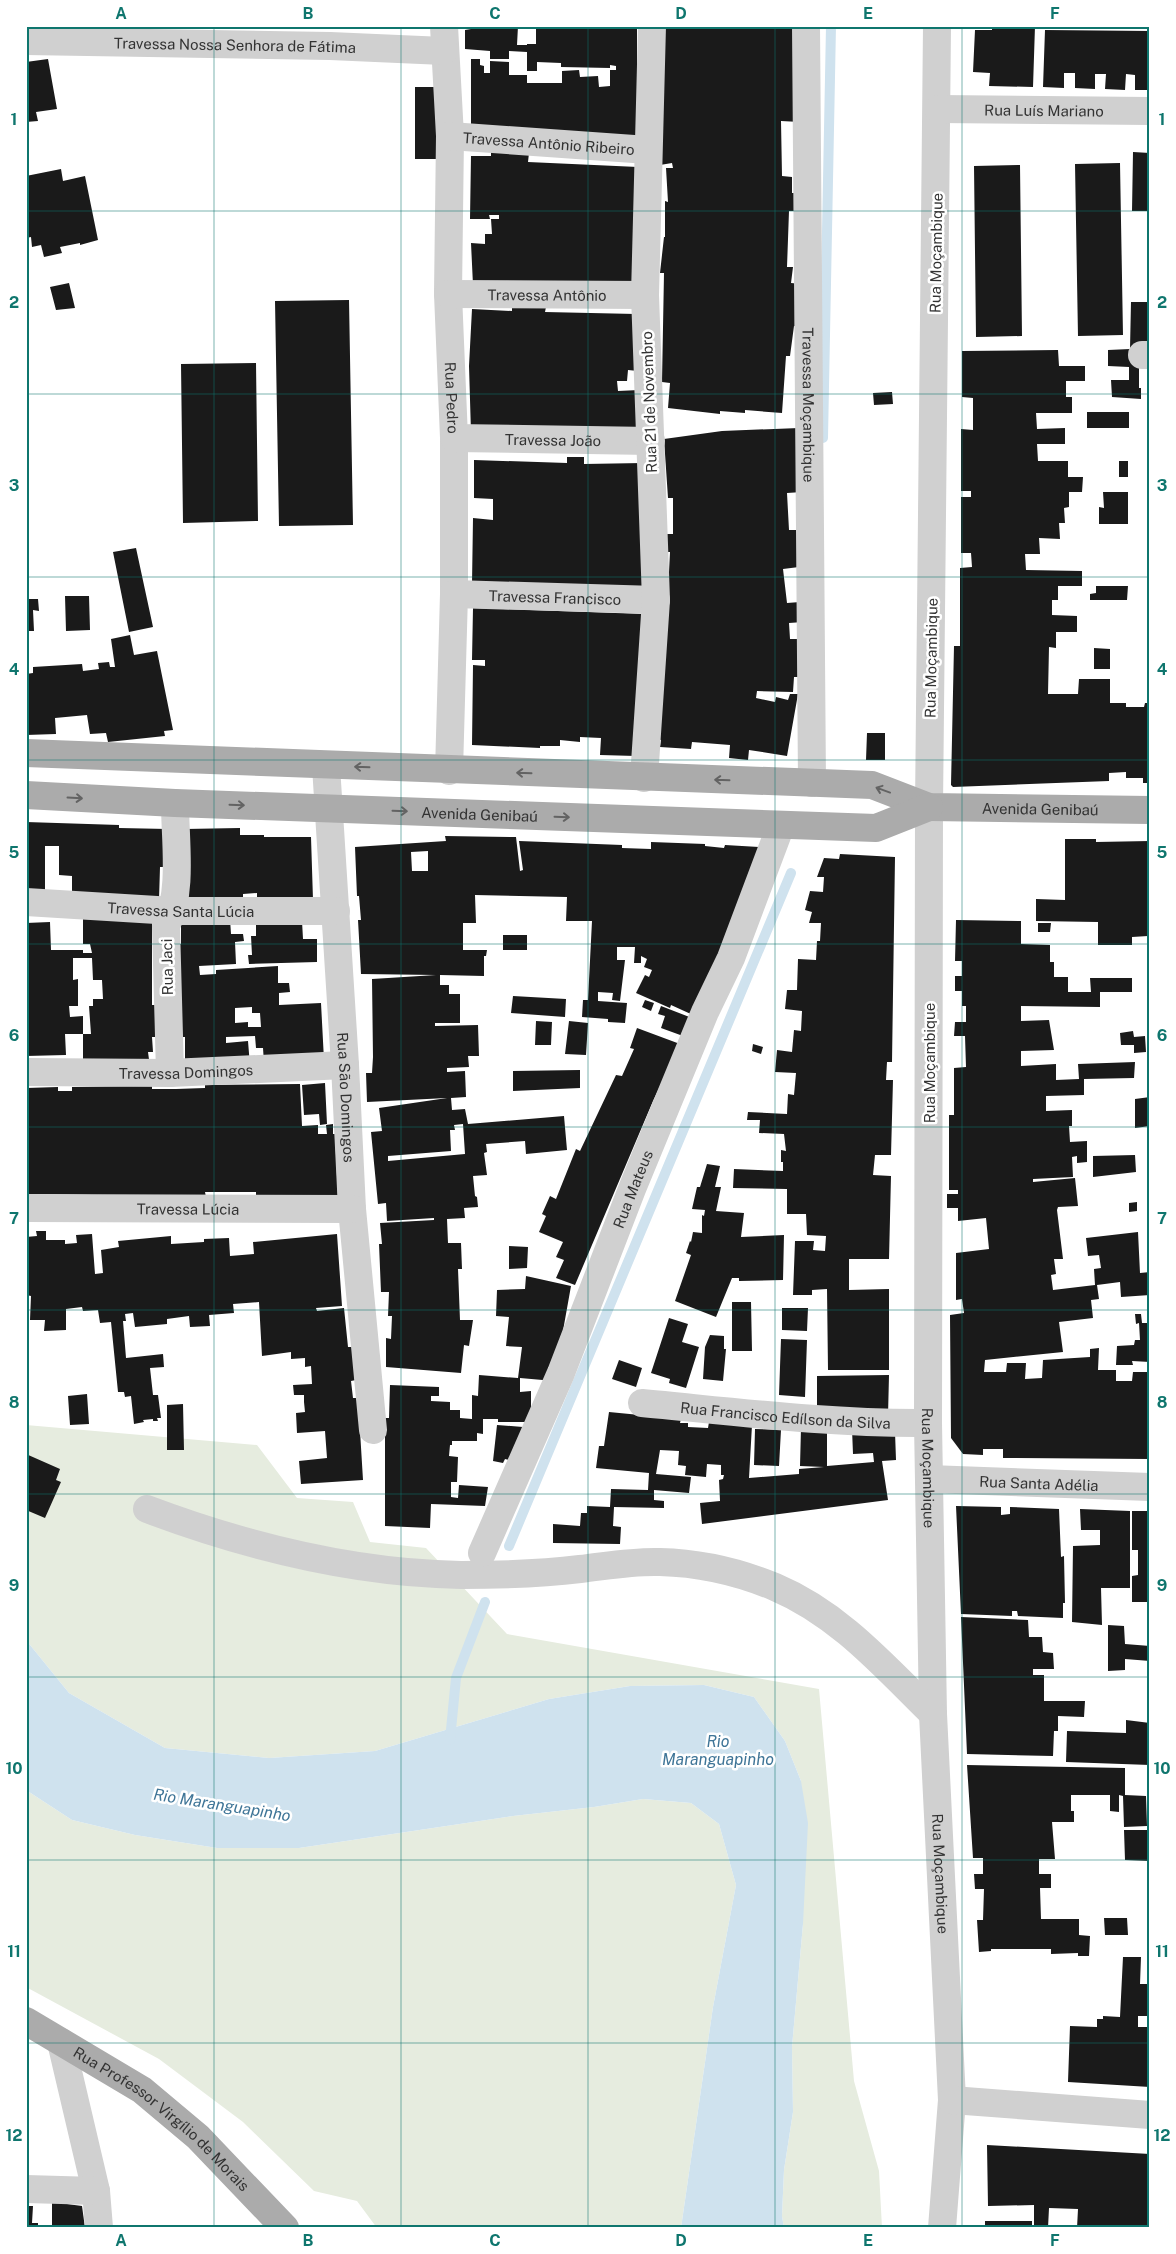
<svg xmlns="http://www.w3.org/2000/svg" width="1176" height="2254" font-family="'Public Sans',sans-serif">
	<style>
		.green { fill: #e6ecdf }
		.water { fill: #cfe2ee }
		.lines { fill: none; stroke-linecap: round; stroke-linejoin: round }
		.stream { stroke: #cfe2ee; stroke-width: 10 }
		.building { fill: #1a1a1a; fill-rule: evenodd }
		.minor { stroke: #d0d0d0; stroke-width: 28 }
		.major { stroke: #ababab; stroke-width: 28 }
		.oneway { stroke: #636363 }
		.grid { fill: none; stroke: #0f766e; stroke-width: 1; stroke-opacity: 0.55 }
		.labels { text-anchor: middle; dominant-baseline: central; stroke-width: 5; stroke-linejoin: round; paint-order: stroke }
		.street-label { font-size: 15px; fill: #333; stroke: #fff }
		.water-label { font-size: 16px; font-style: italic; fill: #3f7597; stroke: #fff }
		.neatline { fill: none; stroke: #0f766e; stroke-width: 2 }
		.grid-label { font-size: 16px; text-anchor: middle; font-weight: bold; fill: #0f766e }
	</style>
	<rect width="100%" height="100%" fill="#fff"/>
	<path class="green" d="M26,1425L257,1445L297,1498L353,1502L370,1542L426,1548L507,1634L819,1689L854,2081L879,2171L882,2228H784L782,2216L784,2170L793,2112L792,2047L803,1924L801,1781L785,1741L754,1697L704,1685L630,1686L549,1699L375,1751L269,1758L165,1748L69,1693L26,1640Z
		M26,1790L72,1820L135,1835L217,1848H299L513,1816L594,1807L643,1799L691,1803L719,1824L736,1885L713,2007L681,2228H377L357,2201L314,2191L243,2122L159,2059L26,1987Z"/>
	<path class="water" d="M26,1640L69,1693L165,1748L269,1758L375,1751L549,1699L630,1686L704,1685L754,1697L785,1741L801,1781L808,1823L803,1924L792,2047L793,2112L784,2170L782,2216L784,2228H681L713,2007L736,1885L719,1824L691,1803L643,1799L594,1807L513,1816L299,1848H217L135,1835L72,1820L26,1790Z"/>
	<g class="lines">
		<path class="stream" d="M823,438L831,26
			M509,1546L791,873
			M450,1740L456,1678L485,1602"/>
	</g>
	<path class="building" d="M471,26H518L517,45H527V44H536V26H637V140L529,136V128L471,133V59H480V65L484,66V73H490V61L509,62V75H527V83H562V71L579,70L580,77L598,76L599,87L610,86V70H616V66L610,65V68L561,67V63L537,62V71H527V52L509,51V59H490V51L465,49V30L471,29Z
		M662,26H796L800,122L781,121L782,176L792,177V193H798V211H789L787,267H793L791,283L802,284L799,327L794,326L790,356H786L782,413L745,410V413L720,411V414L668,408L670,383L662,382L664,273H660L664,237H665V201L668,202L666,168H673L672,163L660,165Z
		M992,26H1035L1033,87L989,86L990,73L973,72L975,30H992Z
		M1045,30L1150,31V90H1135V75L1126,74L1125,90L1105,89L1106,74H1095V89L1075,88V73H1064V88L1043,87Z
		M48,59L57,109L36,112L38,121L26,122V62Z
		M415,87H439V159H415Z
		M491,151L529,153L528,162L638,167V288L473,285L471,243L485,244V234H492L491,219H499V215H489L490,219H470L471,156H491Z
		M1133,152L1150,153V239H1148V211H1132Z
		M1120,163L1123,335L1078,336L1075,164Z
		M1020,165L1022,336L976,337L974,166Z
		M61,169L63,181L85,176L98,240L80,245V243L60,247L62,253L44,257L41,245L32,247L31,237L26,238V176Z
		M69,283L75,308L56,310L50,287Z
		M349,300L353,525L279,526L275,301Z
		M1131,302H1150V352L1139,351V388H1141V399L1112,397L1111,380H1129V367L1108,366V350L1130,349Z
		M512,306L546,307L545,312L636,314L638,371L628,370L627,381H617L618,391L639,390L642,432L471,433L469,366L472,309L512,311Z
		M1058,350L1059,366H1085V381H1066V397H1072V413H1036L1037,429L1065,428V444H1037L1038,461H1068V477H1083L1082,492H1069V507L1064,508L1065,523H1059L1060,539L1039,538L1040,554H1025L1026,570L1082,571V586H1058V600H1052V615L1077,616V632H1056V648L1049,647L1048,694H1078L1079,679H1110V703H1126V707H1144L1145,703H1150V783H1143V778H1126V772L1109,773V781L953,787L951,785L954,646H960V568L972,567L971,553H961V497H971V491H961V429L973,430V398L962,397V351Z
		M256,363L258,521L183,523L181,364Z
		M892,392L893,404L874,405L873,393Z
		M1087,412H1129V428H1087Z
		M799,428L802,492L787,493L789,530H801L799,567L783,569L787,603L800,602L803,622L789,623L790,639H799L800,677H794L793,692L757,691L756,698L775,702L776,697L788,700L790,694H798L787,756L749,750L748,760L729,758L730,745L692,742L691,749L660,747L661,740L656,739L667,572H669L670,552H667L666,534H673V498H668L664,439L722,431Z
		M567,457H584V464L643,463L645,590L472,584L473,518L493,520V499L474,498V460L567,463Z
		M1119,461H1128V477H1119Z
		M1103,492H1128V524H1099V507L1104,508Z
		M136,548L153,627L129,632L113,552Z
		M1096,586H1128L1127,600H1090V594L1096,593Z
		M65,596H89L90,630L66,631Z
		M26,599H38L39,611L33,610L34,631H26Z
		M473,608L644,614L636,756L600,755L601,738L580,737V742L560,740V746H540V748L472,745L473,665L485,666V660H472Z
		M130,635L134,655L157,651L173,730L164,731L165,736L108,742L106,733L90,734L87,715L55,718L56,734L26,735V674L33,673V667L82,664L83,671L99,669L98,663L109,662L110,667H115L111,639Z
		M1094,648L1110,649V669H1094Z
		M867,733H885V760H866Z
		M26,822L119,825V828L168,829L167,867H160L159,900L72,896V876L59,875V846H45V895H26Z
		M240,828V835H264V837H311L313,900L257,899V893L243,894V897H217L186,903L185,829Z
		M445,836L516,837L520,871L523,870L519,841L622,845V848L651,849V842L705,844V846L724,848L725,845L759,847L756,866L693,1015L671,1005L670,1008L636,993L645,975L649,977L652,970L644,967L647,959L641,956V963H634L635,947H617V960H625L620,1001L612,1000L613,993L598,992V1001L627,1003L625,1023L608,1022V1019L582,1017L583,1000H588L592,921H566L567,897L475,895L476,923H463V950H487L486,956H484V976L440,975V985H449V994H460V1023H435V1026L478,1025L479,1056H468L469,1067L447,1068V1072L465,1071L466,1097L451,1098L452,1110L465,1109L468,1124L564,1116L567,1150L526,1154L525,1141L486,1144L487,1152L484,1153L487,1175L473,1176L475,1196L477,1197L478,1207L464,1208L465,1218L447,1219L448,1243H461L462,1269H458L460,1320H473L469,1346L464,1345L461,1373L386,1367V1338L391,1339L392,1316H388L389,1292H381L379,1244H382L380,1223L434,1220V1218L387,1221L386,1203L378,1204L371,1132L382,1131L379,1108L447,1098L367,1102L366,1073H372L373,1057L372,979L436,975L361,974L358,920H361L359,896H357L355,847L446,841ZM428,851V871H412L411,852ZM463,1124L465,1154L388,1161V1156L451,1151L450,1130H455L454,1125Z
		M1065,839H1096V842L1150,841L1148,936L1132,937V945H1098V922L1036,921V899L1065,900Z
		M840,854L895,857L892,1062H887L886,1080H893L891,1155H875L873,1175L891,1176L889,1259H849V1290L889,1289V1370H828L827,1289L812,1290V1295H793L795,1241H814L813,1250L825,1251L826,1236L807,1235L806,1214H787V1189L733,1188L734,1169L783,1171V1162H781V1150L786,1151L784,1134L759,1133L760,1120H747L748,1112L787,1114L788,1094L794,1095L796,1073L775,1072L777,1050L792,1052L794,1030L801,1031L802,1011L785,1009L787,990H797L798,959L816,960L817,941H820L821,923H809L812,912L805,910L810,891L823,892L824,877H817L824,858L839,859Z
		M83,919L152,921V1005H156L157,1037H152L153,1052H148L150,1067H83V1034H91L89,1006H93V999H103L102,980H93L92,958H73V980L78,979V1006H69L70,1017L83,1016V1034H65L66,1055L26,1056V923L50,922L51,950H83V953H92L90,944H83Z
		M230,919L231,934H243L244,941L235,942L236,964L199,966L200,975L216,974V970L278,966V983H289L290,992L279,993V1005L321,1003L324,1060L264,1063L263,1048H256L255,1036L226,1037V1043L248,1041L250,1066L185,1061V1037H181L179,976L181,975L177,944H181V922ZM252,1007V1013H260L261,1027H248V1022L235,1023V1008Z
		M956,920L1021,921V944L1050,945V962H1054V977H1068V992H1091L1090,978H1132V992H1100V1007L1021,1006V1021L1049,1020L1054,1050L1021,1051V1066L1056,1064V1080L1079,1079L1078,1064L1135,1062L1134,1078L1084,1079V1095L1046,1096V1111L1072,1110V1126H1069L1070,1142L1087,1141V1162L1077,1163V1156L1072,1157L1073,1177L1033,1179V1182L1075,1178L1078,1206L1058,1207L1057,1210L1063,1259H1054L1056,1274L1051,1275L1053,1290L1095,1285L1094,1269L1101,1268L1099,1255L1088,1256L1086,1238L1138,1232L1140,1273L1150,1272V1295L1121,1297L1120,1282L1097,1285L1099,1299L1091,1300L1093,1318L1059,1322L1063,1352L985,1360L984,1372H1006L1007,1363H1026L1025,1379L1042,1378L1043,1360L1090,1357V1349L1099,1348L1098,1370H1116V1381H1132L1133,1372H1147V1388H1150V1459L1003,1458V1449H983V1455L963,1454L951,1438L950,1315L964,1313L962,1299L956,1300V1253L989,1249L986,1218L958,1221V1208H947V1194H958V1190H949V1115H954V1068L966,1067L965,1036H954L955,1022H966V1006H962V991H955V976H962V961H955Z
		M256,921H302L303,939H317V962L249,964L248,955H252L251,936H256Z
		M1038,923H1051L1050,932H1038Z
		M503,935H527V950H503Z
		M513,996L566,999L565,1017L511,1013Z
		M645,1000L654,1003L651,1011L642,1007Z
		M661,1006L692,1018L683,1036L661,1028L665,1016L658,1014Z
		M536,1021L552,1022L551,1045H535Z
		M569,1021L588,1023L586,1055L565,1054Z
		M637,1028L680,1044L653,1101L575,1285L556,1278L564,1260L556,1257L563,1242L539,1232L546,1216L542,1214L550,1196L556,1199L576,1149L580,1151L616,1075L622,1076L634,1049L630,1048Z
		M1133,1031L1134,1037L1145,1036L1146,1052L1134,1053V1045H1121L1120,1033Z
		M753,1044L763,1047L761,1054L752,1051Z
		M580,1070V1088L513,1091V1071Z
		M325,1083L327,1124L320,1125L319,1114L304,1115L302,1085Z
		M300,1084L302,1126L318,1125V1134H327L326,1125L333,1124V1134H335L338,1198L256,1202V1192H205L206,1197L37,1194V1200H26V1088L58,1087V1091H72V1087L152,1086V1089H176L205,1088V1085Z
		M1150,1097V1126L1135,1128V1099Z
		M1135,1155L1136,1172L1093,1177V1156Z
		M707,1164L720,1166L715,1187H721L716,1211L744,1213L741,1237L784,1235L783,1280L739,1281V1278H732L716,1317L675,1301L691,1255L686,1253L690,1241L691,1242L693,1232L702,1233V1215L704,1216L705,1210L692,1209L697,1187H700Z
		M1137,1202V1211L1129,1212V1203Z
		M36,1231H46V1240H65V1244L77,1243L76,1235L92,1234L95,1274L103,1273L101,1250L119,1247L118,1241L171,1236V1244L204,1242V1239L229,1238L230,1256L254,1254L253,1242L337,1234L342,1306L316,1308L317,1311L344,1308L348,1347H353L356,1380L351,1381L353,1398H358L363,1480L301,1484L299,1461L327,1458L325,1431L297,1433L296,1413L305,1412L304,1402V1395H294L293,1385L312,1384L311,1366L305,1367V1358L291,1359V1352L262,1356L259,1302L233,1304L234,1313L209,1315L210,1326L190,1327L189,1316L167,1319V1324L135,1327L133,1313L125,1314L126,1321H123L126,1358L163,1354L164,1367L150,1368L153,1395H158L161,1418H157L158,1421H153V1419L143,1420L144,1422L134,1424L131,1396L125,1397L124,1392H118L111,1322L100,1323L98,1310L83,1311L82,1307L66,1309V1330L44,1331L45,1320H30L31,1296L26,1295V1237L37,1236Z
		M509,1246L528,1247L527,1268L509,1269Z
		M526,1276L571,1286L554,1381L520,1378V1392L531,1391V1422H498V1419H483V1434L477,1433V1441H452V1445H450L449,1456L458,1457L457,1482H451V1497L458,1498L459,1485L488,1487L485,1506L431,1504L430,1528L385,1526V1418H389L390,1385L439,1387V1396H431V1401L450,1402V1410H460V1418L472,1419V1395L478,1396L479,1375L518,1378L522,1347L506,1346L509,1317L496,1316L497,1290L525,1289Z
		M732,1302H751L752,1351H732Z
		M782,1308H808L807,1331L782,1330Z
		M1135,1314H1141L1142,1323H1150V1362L1132,1361L1133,1365H1116L1117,1346L1134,1345L1135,1340H1140L1139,1323L1136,1324Z
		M669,1318L688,1324L682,1342L699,1347L686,1388L669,1383L670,1379L651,1373Z
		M710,1335L724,1336V1349H726L723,1381L703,1379L705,1347Z
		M781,1339L807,1340L805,1397L779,1395Z
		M619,1360L642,1368L636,1387L612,1379Z
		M889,1375L888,1416L817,1413V1376Z
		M87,1394L89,1424L70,1425L68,1396Z
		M183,1404L184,1450H167V1405Z
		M609,1412L681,1419L680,1423H688V1427L708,1428L709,1422L752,1425L749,1478L799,1474V1469L824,1467L800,1466L801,1428H827V1466L874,1462L873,1453L853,1454L852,1429L895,1432L896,1460L882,1461L888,1500L702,1524L700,1503L720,1501L719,1480L723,1479L724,1475H721V1465L707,1464L706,1477L685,1475L686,1466L678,1465L679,1451L660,1450L656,1474L691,1477L689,1493L654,1490V1500L664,1501V1508L614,1507L613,1526L621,1527L620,1544L553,1543V1524L580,1526L581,1513H587V1506L610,1507L611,1489L648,1490L649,1473L596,1468L599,1446H604Z
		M497,1425L523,1427L517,1462L505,1459L503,1463L493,1461Z
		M755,1429L781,1430L779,1466L754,1465Z
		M26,1454L60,1469L56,1480L61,1482L45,1518L26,1510Z
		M956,1506L1001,1507V1515L1010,1514V1507L1059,1509L1061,1557L1064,1556L1065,1603H1063V1618L1018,1616L1017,1611H1012V1616L961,1614Z
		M1080,1509L1130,1511V1588H1101L1102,1625L1072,1622L1073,1546L1100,1545V1530H1081Z
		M1132,1511H1150V1602H1132V1576L1138,1575V1550H1132Z
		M961,1617L1028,1620L1029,1637H1042L1043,1652L1053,1653L1054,1669H1033V1675H1044V1701H1085L1084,1717L1058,1716V1731H1054L1053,1756L967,1754Z
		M1108,1625L1124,1626L1125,1644L1150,1646V1661L1125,1659V1670L1108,1671Z
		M1126,1720L1150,1723V1765L1066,1762L1067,1731L1126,1733Z
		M967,1765L1125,1768V1795L1146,1796L1147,1826L1124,1827L1123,1796L1119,1795V1812L1110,1811V1795H1071V1811H1074V1822H1052L1055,1859H1039V1874H1051V1888H1040L1041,1919H1079V1935L1090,1936L1089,1956H1078V1953L1051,1954V1949H991V1951L979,1952L977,1920H983L984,1889H975L974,1874H983V1858H973Z
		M1124,1830H1150V1861L1125,1860Z
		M1104,1918H1127L1128,1935H1105Z
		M1123,1957H1141L1140,1984H1150V2016H1138V2027H1150V2087L1068,2082L1070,2026L1097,2027V2019H1103V2016L1120,2017Z
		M987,2145L1150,2154V2228H1077L1078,2209L1049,2208L1048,2228H1034V2205L988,2206Z
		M52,2202L82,2206L85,2228H52Z
		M26,2206H33L32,2223H38V2228H26Z
		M985,2221H1032V2228H985Z"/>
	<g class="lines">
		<g class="minor">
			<path id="s1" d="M444,26L450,136L448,294L454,438V594L449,771"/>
			<path id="s2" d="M806,26L812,783"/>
			<path id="s3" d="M937,26L929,807L928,1423L933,1714L952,2100L942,2228"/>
			<path id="s4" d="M26,41L330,46L444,51"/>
			<path id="s5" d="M938,109L1150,111"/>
			<path id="s6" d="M450,136L648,150"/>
			<path id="s7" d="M448,294L645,295"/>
			<path d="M1142,355H1150"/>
			<path id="s8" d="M454,438L651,441"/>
			<path id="s9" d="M454,594L656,600"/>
			<path id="s10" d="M326,766L345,1065L352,1209L373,1430"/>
			<path d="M644,778L656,600L645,295L652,26"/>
			<path id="s11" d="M26,902L173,911H336"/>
			<path id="s12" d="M26,1072L170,1073L345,1065"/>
			<path d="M170,1073L166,926C183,892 175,841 175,803"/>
			<path id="s13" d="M26,1208L352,1209"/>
			<path id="s14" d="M642,1403C737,1412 833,1424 928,1423"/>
			<path id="s15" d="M929,1479L1150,1487"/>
			<path d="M147,1509C248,1547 352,1573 461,1575C500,1575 540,1574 580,1569C607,1566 632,1561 660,1562C699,1563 739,1572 775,1587C839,1614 884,1666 933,1714"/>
			<path id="s16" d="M482,1553L561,1373L632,1189L705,1012L731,958L781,825"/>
			<path d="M61,2042L96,2191L99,2228"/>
			<path d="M952,2100L1150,2115"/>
			<path d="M26,2189L96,2191"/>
		</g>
		<g class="major">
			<path id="s17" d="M26,753L872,785L929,807L1150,810"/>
			<path id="s18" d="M26,795L175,803L876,828L929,807"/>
			<path id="s19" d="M26,2021L142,2090L198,2137L285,2228"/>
		</g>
	</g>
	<defs><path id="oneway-shaft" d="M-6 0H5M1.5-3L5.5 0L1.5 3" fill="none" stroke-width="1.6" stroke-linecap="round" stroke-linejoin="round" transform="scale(1.25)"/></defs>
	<g class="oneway">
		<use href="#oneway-shaft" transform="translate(362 767) rotate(-178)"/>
		<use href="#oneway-shaft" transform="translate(524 773) rotate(-178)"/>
		<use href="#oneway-shaft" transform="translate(722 780) rotate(-178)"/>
		<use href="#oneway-shaft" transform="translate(883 790) rotate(-160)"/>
		<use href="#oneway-shaft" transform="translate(75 798) rotate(3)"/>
		<use href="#oneway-shaft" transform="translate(237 805) rotate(2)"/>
		<use href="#oneway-shaft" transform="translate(400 811) rotate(2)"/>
		<use href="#oneway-shaft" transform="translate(562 817) rotate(2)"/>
	</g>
	<path class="grid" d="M214,26V2228M401,26V2228M588,26V2228M775,26V2228M962,26V2228M26,211H1150M26,394H1150M26,577H1150M26,760H1150M26,944H1150M26,1127H1150M26,1310H1150M26,1494H1150M26,1677H1150M26,1860H1150M26,2043H1150"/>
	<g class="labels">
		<g class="street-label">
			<text stroke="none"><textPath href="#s4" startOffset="209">Travessa Nossa Senhora de Fátima</textPath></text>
			<text stroke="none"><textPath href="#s5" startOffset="106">Rua Luís Mariano</textPath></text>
			<text stroke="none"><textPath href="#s6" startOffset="99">Travessa Antônio Ribeiro</textPath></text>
			<text transform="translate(936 253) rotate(-89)">Rua Moçambique</text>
			<text stroke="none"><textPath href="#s7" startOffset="99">Travessa Antônio</textPath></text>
			<text stroke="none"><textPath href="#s1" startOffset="372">Rua Pedro</textPath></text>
			<text transform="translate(649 402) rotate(-92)">Rua 21 de Novembro</text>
			<text stroke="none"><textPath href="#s2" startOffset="379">Travessa Moçambique</textPath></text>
			<text stroke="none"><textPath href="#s8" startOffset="99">Travessa João</textPath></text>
			<text stroke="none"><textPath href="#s9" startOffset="101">Travessa Francisco</textPath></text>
			<text transform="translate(931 658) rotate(-89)">Rua Moçambique</text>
			<text stroke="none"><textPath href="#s17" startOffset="1019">Avenida Genibaú</textPath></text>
			<text stroke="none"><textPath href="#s18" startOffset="454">Avenida Genibaú</textPath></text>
			<text stroke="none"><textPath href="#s11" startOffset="155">Travessa Santa Lúcia</textPath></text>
			<text transform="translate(167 967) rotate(-91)">Rua Jaci</text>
			<text transform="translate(929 1063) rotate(-90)">Rua Moçambique</text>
			<text stroke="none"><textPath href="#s12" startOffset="160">Travessa Domingos</textPath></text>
			<text stroke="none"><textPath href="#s10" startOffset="332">Rua São Domingos</textPath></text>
			<text stroke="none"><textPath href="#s16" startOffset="394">Rua Mateus</textPath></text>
			<text stroke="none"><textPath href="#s13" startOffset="162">Travessa Lúcia</textPath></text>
			<text stroke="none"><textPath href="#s14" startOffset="144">Rua Francisco Edílson da Silva</textPath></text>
			<text stroke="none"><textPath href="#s3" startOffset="1442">Rua Moçambique</textPath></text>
			<text stroke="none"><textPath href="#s15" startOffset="110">Rua Santa Adélia</textPath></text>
			<text stroke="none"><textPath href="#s3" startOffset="1848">Rua Moçambique</textPath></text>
			<text stroke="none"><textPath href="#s19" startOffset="168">Rua Professor Virgílio de Morais</textPath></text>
		</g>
		<g class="water-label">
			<text x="718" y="1741">Rio<tspan x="718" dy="18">Maranguapinho</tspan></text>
			<text transform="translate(222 1805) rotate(9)">Rio Maranguapinho</text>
		</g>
	</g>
	<rect width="1176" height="2254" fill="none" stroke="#ffffff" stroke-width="55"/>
	<rect x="28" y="28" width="1120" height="2198" class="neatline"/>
	<g class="grid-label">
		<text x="121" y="19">A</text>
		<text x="308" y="19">B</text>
		<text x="495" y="19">C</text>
		<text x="681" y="19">D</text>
		<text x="868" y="19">E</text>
		<text x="1055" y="19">F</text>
		<text x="14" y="125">1</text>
		<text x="1162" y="125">1</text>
		<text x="14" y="308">2</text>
		<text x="1162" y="308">2</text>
		<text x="14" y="491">3</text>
		<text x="1162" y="491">3</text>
		<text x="14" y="675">4</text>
		<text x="1162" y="675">4</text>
		<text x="14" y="858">5</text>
		<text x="1162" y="858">5</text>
		<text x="14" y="1041">6</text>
		<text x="1162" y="1041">6</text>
		<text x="14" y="1224">7</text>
		<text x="1162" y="1224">7</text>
		<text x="14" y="1408">8</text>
		<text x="1162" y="1408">8</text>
		<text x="14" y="1591">9</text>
		<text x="1162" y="1591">9</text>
		<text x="14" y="1774">10</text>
		<text x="1162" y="1774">10</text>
		<text x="14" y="1957">11</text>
		<text x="1162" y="1957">11</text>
		<text x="14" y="2141">12</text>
		<text x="1162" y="2141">12</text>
		<text x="121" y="2246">A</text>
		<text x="308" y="2246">B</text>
		<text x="495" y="2246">C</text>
		<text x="681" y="2246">D</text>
		<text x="868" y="2246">E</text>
		<text x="1055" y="2246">F</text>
	</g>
</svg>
